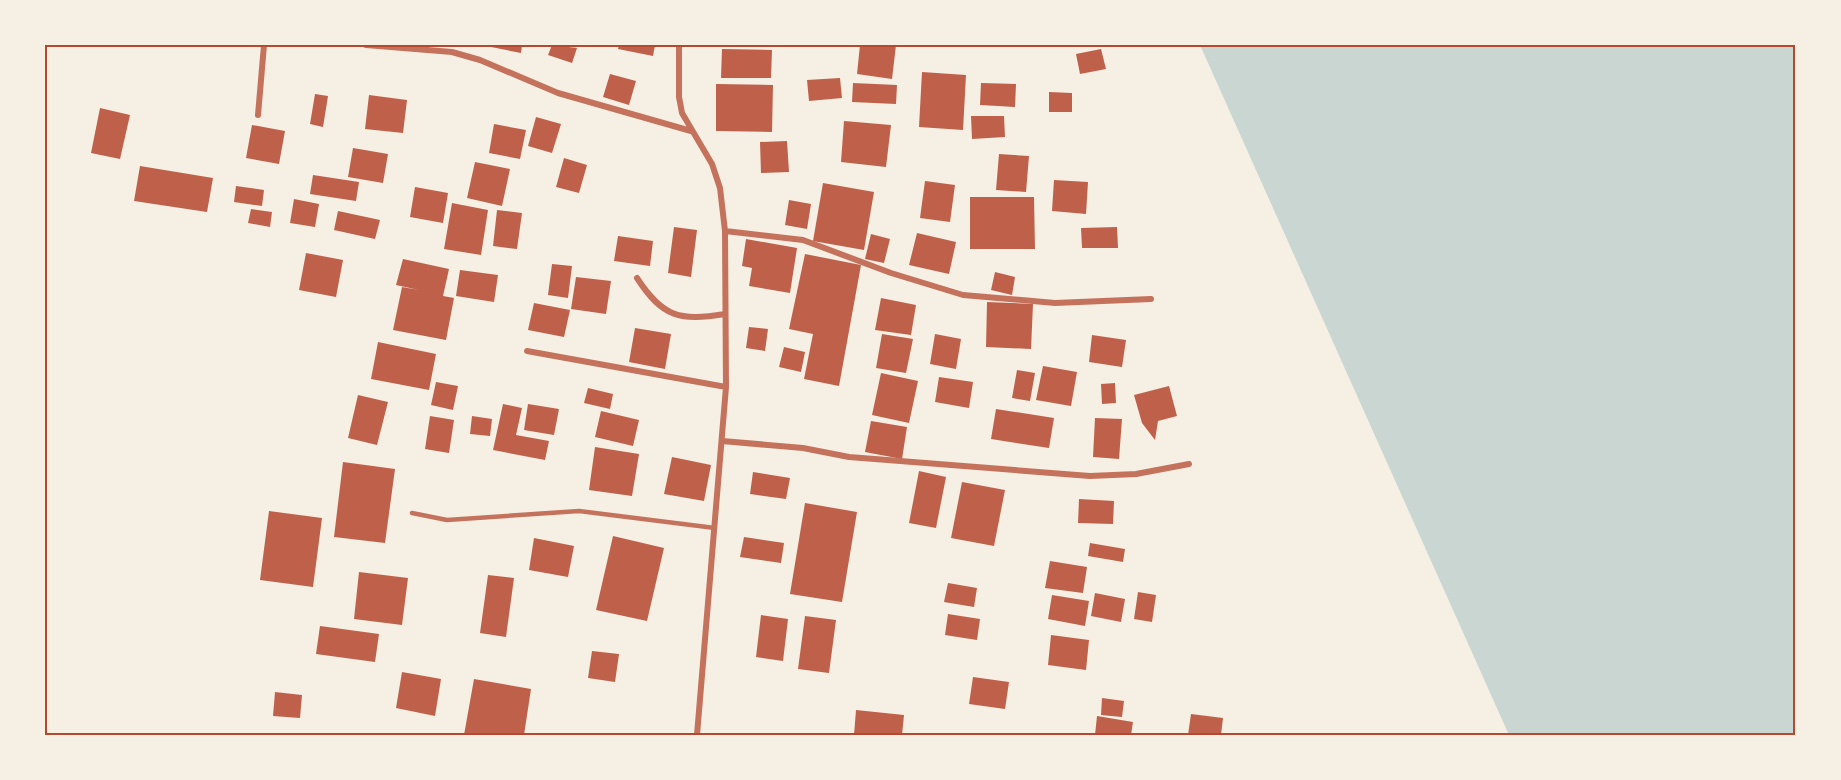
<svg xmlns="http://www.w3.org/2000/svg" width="1841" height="780" font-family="'IBM Plex Serif',serif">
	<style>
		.water { fill: #c9d6d2 }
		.building { fill: #bf614a }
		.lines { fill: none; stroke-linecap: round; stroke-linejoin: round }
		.service { stroke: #c5725c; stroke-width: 4.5 }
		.minor { stroke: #c5725c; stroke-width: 6 }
		.neatline { fill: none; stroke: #b5482f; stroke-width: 2 }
	</style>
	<rect width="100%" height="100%" fill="#f6efe4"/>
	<path class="water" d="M1200,45H1796V735H1509Z"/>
	<path class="building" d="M481,45H522L521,53Z
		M552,45L577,48L572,63L548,55Z
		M619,45H655L653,56L618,49Z
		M860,45H896L892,79L857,74Z
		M722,49L772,50L771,78H721Z
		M1101,49L1106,69L1080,74L1076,54Z
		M922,72L966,75L963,130L919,127Z
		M610,74L636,81L629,105L603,97Z
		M840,78L842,98L809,101L807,80Z
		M853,83L897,85L896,104L852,102Z
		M981,83L1016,84L1015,107L980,105Z
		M716,84L773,85L772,132L716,131Z
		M1049,92L1072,93V112H1049Z
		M315,94L328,96L323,127L310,124Z
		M369,95L407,100L403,133L365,129Z
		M100,108L130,115L120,159L91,153Z
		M971,116H1004L1005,137L972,139Z
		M536,117L561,124L552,153L528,146Z
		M844,121L891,125L886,167L841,162Z
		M494,124L526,130L520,159L489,153Z
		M252,125L285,131L279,164L246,158Z
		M787,141L789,172L761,173L760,142Z
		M353,148L388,154L383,183L348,177Z
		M999,154L1029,156L1026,192L996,190Z
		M564,158L587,165L579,193L556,187Z
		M475,162L510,169L502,206L467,198Z
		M140,166L213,178L207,212L134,201Z
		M313,175L359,182L356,201L310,194Z
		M1054,180L1088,182L1086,214L1052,211Z
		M925,181L955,185L950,222L920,218Z
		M823,183L874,192L864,250L813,241Z
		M236,186L264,190L262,206L234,202Z
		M415,187L448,193L443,223L410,217Z
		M970,197H1034L1035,249H970Z
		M294,199L319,204L315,227L290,223Z
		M789,200L811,204L807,229L785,225Z
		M452,203L488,210L481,255L444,249Z
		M251,209L272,212L270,227L248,223Z
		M497,210L522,213L517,249L493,246Z
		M338,211L380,220L375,239L334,230Z
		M674,227L697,230L691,277L668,273Z
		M1117,227L1118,248H1082L1081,228Z
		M917,233L956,242L949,274L909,265Z
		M871,234L890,239L884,263L865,259Z
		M618,236L653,241L650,266L614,261Z
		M746,239L797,248L790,293L749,286L752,268L742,266Z
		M306,253L343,260L336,297L299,290Z
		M805,254L861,265L839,386L804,379L813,334L789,329Z
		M403,259L449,269L443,296L454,298L446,340L393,330L402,287L419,290L396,285Z
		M552,264L572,266L568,298L548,295Z
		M460,270L498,275L494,302L456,296Z
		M995,272L1015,277L1012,295L991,290Z
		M576,277L611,281L606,314L571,309Z
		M881,298L916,305L911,335L875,330Z
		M987,302L1033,304L1031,349L986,347Z
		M534,303L570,310L564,337L528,330Z
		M749,327L768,329L765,351L746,348Z
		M635,328L671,334L665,369L629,362Z
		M882,334L913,339L906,373L876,368Z
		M935,334L961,339L956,369L930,364Z
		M1092,335L1126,340L1122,367L1089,362Z
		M378,342L436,354L429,390L371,379Z
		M784,347L805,352L801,372L779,367Z
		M1043,366L1077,372L1071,406L1036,400Z
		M1017,370L1035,373L1030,401L1012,398Z
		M881,373L918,381L909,423L872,415Z
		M939,377L973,382L969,408L935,402Z
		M436,382L458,386L453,410L431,405Z
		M1115,383L1116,403L1102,404L1101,384Z
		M1169,386L1177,416L1158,421L1155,440L1142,423L1134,395Z
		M588,388L613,394L610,409L584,403Z
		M358,395L388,402L377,445L348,438Z
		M503,404L522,408L516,435L549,441L545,460L493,450Z
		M528,404L559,409L554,435L524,430Z
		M996,409L1054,418L1049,448L991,439Z
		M601,411L639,420L633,446L595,437Z
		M430,416L454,420L449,453L425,449Z
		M472,416L492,419L490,436L470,434Z
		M1095,418L1122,419L1119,459L1093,457Z
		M871,421L907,427L902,459L865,452Z
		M595,447L639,454L632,496L589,490Z
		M672,457L711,465L704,501L664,494Z
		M343,462L395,469L385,543L334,537Z
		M919,471L946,477L936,528L909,523Z
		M753,472L790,478L786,499L750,494Z
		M962,482L1005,490L994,546L951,538Z
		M1079,499L1114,501L1113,524L1078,523Z
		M805,503L857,512L842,602L790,594Z
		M269,511L322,518L313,587L260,580Z
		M613,536L664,548L647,621L596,610Z
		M744,537L784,543L781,563L740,557Z
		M534,538L574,546L568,577L529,570Z
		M1090,543L1125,549L1123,562L1088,556Z
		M1050,561L1087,567L1083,593L1045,588Z
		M359,572L408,578L402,625L354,619Z
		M488,575L514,578L506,637L480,633Z
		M948,583L977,588L974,607L944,602Z
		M1138,592L1156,595L1152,622L1134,619Z
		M1095,593L1125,599L1121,622L1091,616Z
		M1052,595L1089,601L1085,626L1048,619Z
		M948,614L980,619L977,640L945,635Z
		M761,615L788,619L783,661L756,657Z
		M805,616L836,620L829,673L798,669Z
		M320,626L379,634L375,662L316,654Z
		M1051,635L1089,640L1086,670L1048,665Z
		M592,651L619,654L615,682L588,678Z
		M402,672L441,679L435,716L396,708Z
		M973,677L1009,682L1005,709L969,704Z
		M474,679L531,689L524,735H464Z
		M275,692L302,695L300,718L273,716Z
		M1102,698L1124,701L1122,717L1101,715Z
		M856,710L904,715L902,735H854Z
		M1191,714L1223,718L1221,735H1188Z
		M1097,716L1133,722L1131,735H1095Z"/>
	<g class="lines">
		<path class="service" d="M412,513L447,520L579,511L715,528"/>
		<path class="minor" d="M366,45L452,52L480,60L558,93L691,131
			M679,45V97L682,113L712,164L720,188L725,231L726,387L697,735
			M258,115L264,45
			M725,231L803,240L891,273L963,295L1055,303L1151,299
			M637,278C663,318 680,321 725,314
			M527,351L726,387
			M722,441L803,448L849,457L1090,476L1136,474L1189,464"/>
	</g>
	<rect width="1841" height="780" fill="none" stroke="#f6efe4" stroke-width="93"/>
	<rect x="46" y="46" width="1748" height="688" class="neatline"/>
</svg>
